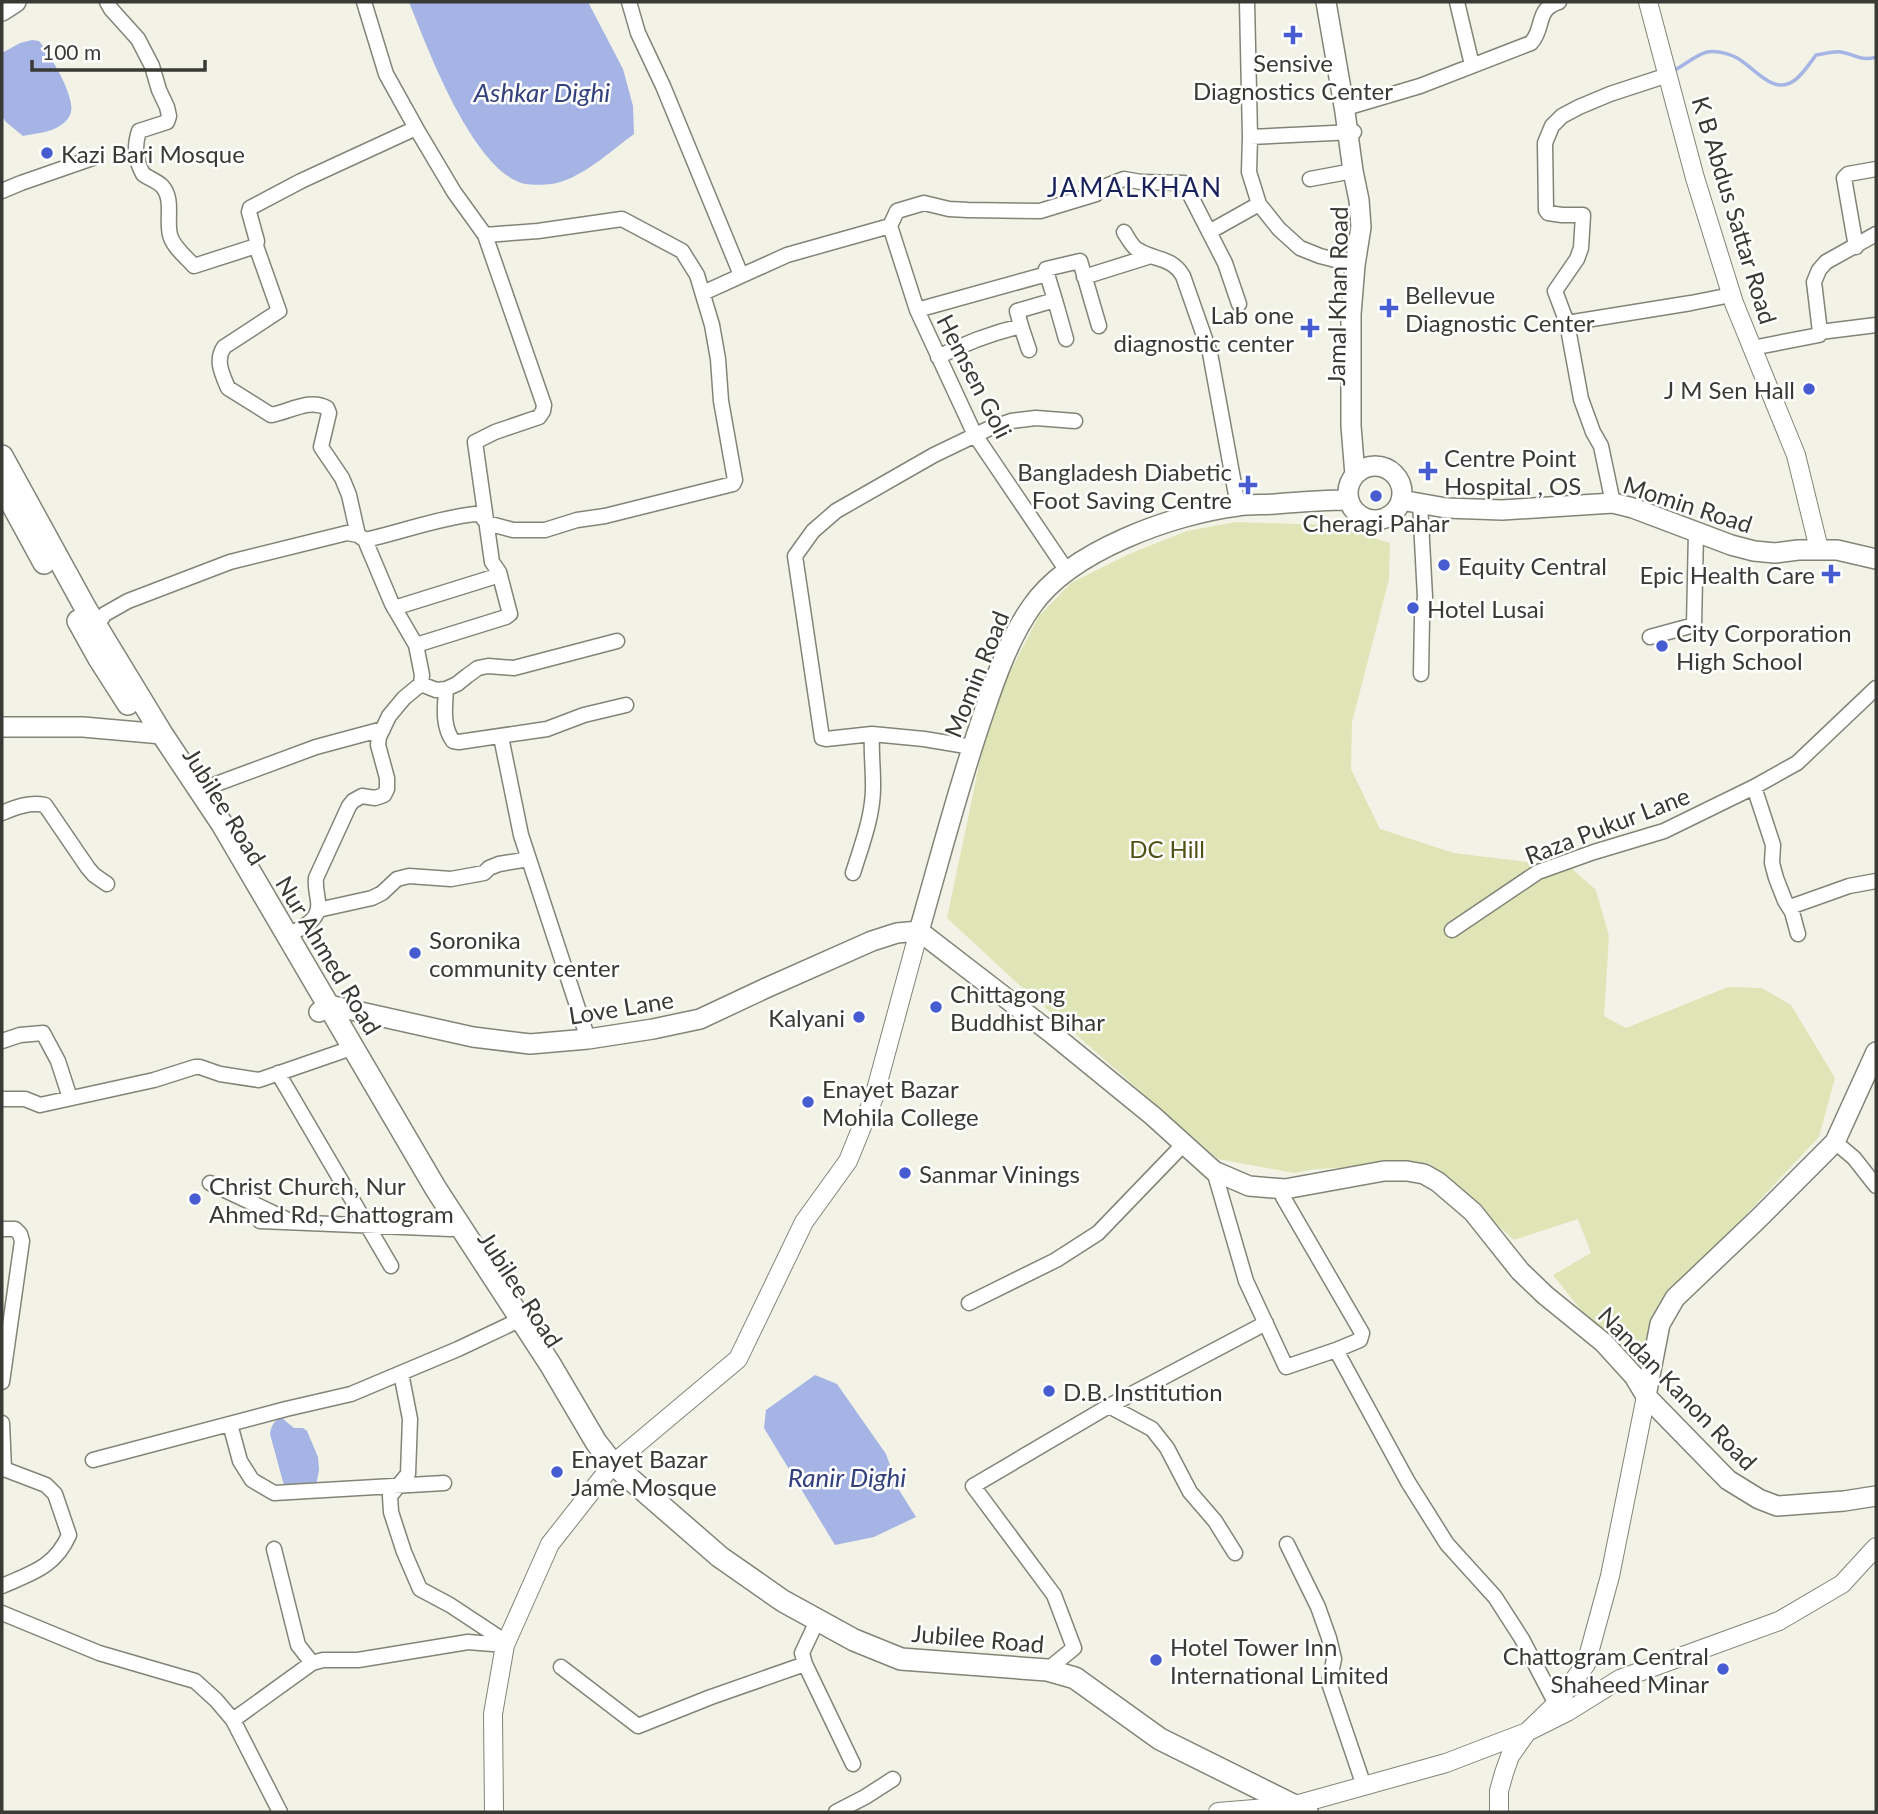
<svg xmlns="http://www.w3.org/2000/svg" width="1878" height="1814" font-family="Lato,sans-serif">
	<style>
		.green { fill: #e0e5b7 }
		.water { fill: #a5b4e5 }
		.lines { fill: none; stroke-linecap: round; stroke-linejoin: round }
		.stream { stroke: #a5b4e5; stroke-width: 3.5 }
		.minor-casing { stroke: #828478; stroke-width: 17 }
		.tertiary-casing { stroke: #828478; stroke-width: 20 }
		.secondary-casing { stroke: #828478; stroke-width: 22 }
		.primary-casing { stroke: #828478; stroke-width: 24 }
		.minor { stroke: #fff; stroke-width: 14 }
		.tertiary { stroke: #fff; stroke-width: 18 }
		.secondary { stroke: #fff; stroke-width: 19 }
		.primary { stroke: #fff; stroke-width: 21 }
		.poi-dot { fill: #475cd0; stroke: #fff; stroke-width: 2.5 }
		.labels { text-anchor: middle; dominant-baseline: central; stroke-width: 5; stroke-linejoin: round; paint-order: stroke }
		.poi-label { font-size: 24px; fill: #393a35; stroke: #fff; text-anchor: start }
		.street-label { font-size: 24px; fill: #393a35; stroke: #fff }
		.park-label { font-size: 24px; fill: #505316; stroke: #fff }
		.water-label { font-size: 26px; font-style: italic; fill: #33417d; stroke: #fff }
		.neighbourhood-label { font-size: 26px; letter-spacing: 2px; fill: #19225a; stroke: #fff }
	</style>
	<rect width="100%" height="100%" fill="#f2f3e6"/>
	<path class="green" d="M1236,522L1331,525L1390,543L1389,579L1352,722L1351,769L1380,829L1454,853L1570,867L1596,890L1609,936L1604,1016L1626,1028L1728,987L1762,988L1791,1005L1835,1078L1819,1137L1658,1308L1634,1376L1553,1275L1591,1253L1578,1219L1514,1240L1429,1163L1316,1169L1294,1173L1218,1159L1016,982L947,918L991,708L1039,616L1071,583L1129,554L1187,531Z"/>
	<path class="water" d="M409,2H588L623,69L633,106L634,134C612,150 580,180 552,184C544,185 532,185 525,184C473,172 427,47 409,2Z
		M32,40L39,41C50,54 75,96 71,112C70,117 65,123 61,125C50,133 36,133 23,136L6,122L2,116V53L20,43Z
		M815,1375L837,1384L886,1454L899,1490L916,1517L874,1537L835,1545L764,1428L766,1410Z
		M282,1418L294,1428H303L307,1431L318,1457L319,1470L316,1486H285L283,1482L270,1434C271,1426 274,1420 282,1418Z"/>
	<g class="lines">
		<path class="stream" d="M1673,71C1684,66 1695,55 1707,52C1718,50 1735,55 1743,62C1759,73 1775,95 1795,80C1803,74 1810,63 1816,55C1824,54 1833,51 1841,52C1854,54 1862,62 1876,57"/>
		<defs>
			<path id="minor" d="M107,2L111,9L138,39L152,66L159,90L167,107L169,116L167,122L139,131C134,147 135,159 143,174C148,178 157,181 162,186C174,199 166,219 170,235C173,247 186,257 194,266L256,246L257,241L249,212L250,208L301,181L416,128
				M364,2L386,74L416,128L454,192L485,235L544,405L543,411L539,417L495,432L475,442L492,562L499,572L510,614L506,617L416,645
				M629,2L638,33L663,86L741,275
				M1247,2L1250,137L1249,172L1259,204L1279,229L1300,248L1320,256L1355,265
				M1457,2L1472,65
				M1349,107L1420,86L1531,43C1545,28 1535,9 1559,2
				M1250,137L1354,132
				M1310,179L1353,171
				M2,191L21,183L93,158
				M890,226L897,211L924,203L949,209L968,210L1040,211L1096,194L1101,188L1124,179L1141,182L1184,183L1225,263L1239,304
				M890,226L917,310L975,435L1067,571
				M1124,232C1128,238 1132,247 1138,250C1155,261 1171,256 1183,276L1210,353L1238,506
				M1209,232L1259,204
				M256,246L279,311L224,347C215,360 222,374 228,388L271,415C289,412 310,398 327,408L329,413L321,447L342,478L349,495L358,535
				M1856,247L1844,178L1848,174L1876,169
				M1047,274L1046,269L1080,261L1099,326
				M1084,277L1151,256
				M703,293L787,255L890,226
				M1055,300L1066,339
				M917,310L1047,274L1055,300L1017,311L1021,326
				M1567,323L1691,303L1731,295
				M1820,332L1876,325
				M1752,348L1819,335L1820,332L1814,282L1819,270L1826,262L1876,234
				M938,357C965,343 992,333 1021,326L1029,350
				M1420,503L1425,597L1422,618L1421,674
				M1613,503L1601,446L1593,432L1581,399L1567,323L1555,291L1577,259L1581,248L1583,215H1562L1548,213L1546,210L1545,143L1552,126L1562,116L1579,107L1610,94L1668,75
				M394,608L500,575
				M97,625L105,614L128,601L230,562L347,533L358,535L365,540C402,532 437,518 475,514L480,515L487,523L513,530H545L577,520L605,516L733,484L735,480L721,401L718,359L712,325L697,275L682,251L622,219L538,231L485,235
				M1650,637L1694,625L1696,532
				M421,684L436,690L446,689L457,684L467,676L478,668L488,666L514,668L617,641
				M446,689C445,706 442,726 453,741L459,742L547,729L584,715L626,705
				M501,737L521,835L588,1039
				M972,747L924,739L872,734L826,739L822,738L795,556L813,531L836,511L934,455L988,429L1011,421L1036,418L1075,421
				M1754,787L1773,845L1772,863L1776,878L1785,901L1792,912L1798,934
				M200,790L316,747L383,729
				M2,813C16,807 29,802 45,805L88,868L94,875L107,884
				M853,873C862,844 874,814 873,783C873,767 871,751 872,734
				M1790,907L1849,886L1876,881
				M318,910L372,898L382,893L397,879L409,876L451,879L484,873L489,868L499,864L529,859
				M1452,930L1538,872L1594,852L1664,831L1754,787L1797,763L1876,688
				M287,936C302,927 321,921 318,901C317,893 315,886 316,878L349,806L353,801L362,796L375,798L384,795L387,789V778L378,745L379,737L389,716L404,698L421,684L422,675L416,645L392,604L365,540
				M2,1041L20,1035L43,1033L58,1061L70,1098
				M278,1073L391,1266
				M2,1099H25L40,1105L154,1080L195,1067H200L220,1074L259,1080L343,1051
				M1835,1142L1854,1158L1876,1186
				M1214,1171L1246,1281L1286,1367L1336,1350L1408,1482L1447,1544L1495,1597L1522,1639L1556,1704
				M210,1183L288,1220
				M1285,1189L1283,1197L1362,1333L1360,1340L1336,1350
				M260,1221L451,1229
				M2,1229H15L20,1234L22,1241L2,1382
				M969,1303L1056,1260L1098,1233L1177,1151L1183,1143
				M401,1373L410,1419L408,1474L390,1496L391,1512L404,1552L420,1589L450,1605L506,1642
				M1109,1406L1152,1429L1167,1448L1190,1492L1215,1521L1235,1553
				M2,1423L4,1469L46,1485L55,1494L69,1535C55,1567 32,1573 2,1586
				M230,1424L240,1461L252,1480L274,1493L444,1483
				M93,1460L286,1409L351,1394L458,1349L513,1323
				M1287,1544L1318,1607L1329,1638L1334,1659L1329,1683L1364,1786
				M274,1549L298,1645L312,1663
				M2,1613L99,1653L195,1681L216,1700L233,1720L280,1812
				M817,1621L802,1653L805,1664L853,1764
				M561,1667L638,1726L711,1697L805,1664
				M1047,1670L1074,1648L1054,1595L973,1486L1109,1406L1266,1323
				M233,1720L312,1663L323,1660H358L468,1642L505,1645
				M836,1812L865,1797L893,1779"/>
			<path id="tertiary" d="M1648,2L1695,178L1734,303L1796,455L1819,549
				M494,1812L493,1714L505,1645L550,1544L613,1464L738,1359L804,1222L848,1161L874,1097L919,931
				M1218,1812L1292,1806L1446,1763L1527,1732L1567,1712L1620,1679L1779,1621L1842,1584L1876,1547
				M1499,1812V1791L1504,1773L1510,1756L1527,1732L1556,1704L1586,1664L1610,1576L1646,1396"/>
			<path id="secondary" d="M1326,2L1345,112L1353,171L1359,200L1361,227L1355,265L1351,314V426L1355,475
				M2,11L16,2
				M1348 493a27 27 0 1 1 54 0a27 27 0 1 1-54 0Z
				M1401,500L1446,508L1502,510L1613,503L1633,508L1731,545L1754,551L1775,553L1798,550H1837L1876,559
				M2,727H83L162,734
				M919,931L1050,1032L1153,1116L1214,1171L1249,1186L1285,1189L1384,1171H1407L1424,1174L1438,1182L1473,1212L1520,1271L1545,1295L1604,1343L1634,1376L1646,1396L1728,1480L1759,1499L1777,1506L1844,1501L1876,1496
				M919,931C940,858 959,784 984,712C996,676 1010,637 1032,606C1070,551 1173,514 1238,506C1250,504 1262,505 1275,504C1299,502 1324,500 1349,500
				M319,1012L329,1005L473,1037L530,1044L588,1039L653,1029L700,1019L766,988L872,941L897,933L919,931
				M1646,1396L1660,1324L1675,1298L1758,1219L1835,1142L1876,1052"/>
			<path id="primary" d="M2,456L86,609L162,734L222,824L436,1189L550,1364L596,1442L613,1464L720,1557L783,1601L854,1640L901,1659L1047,1670L1075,1678L1160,1739L1307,1812
				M2,486L44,563
				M78,621L98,657L128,704"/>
		</defs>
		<use href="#minor" class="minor-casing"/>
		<use href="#tertiary" class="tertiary-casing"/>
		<use href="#secondary" class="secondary-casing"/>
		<use href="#primary" class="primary-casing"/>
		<use href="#minor" class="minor"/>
		<use href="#tertiary" class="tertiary"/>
		<use href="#secondary" class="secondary"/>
		<use href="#primary" class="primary"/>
	</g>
	<g class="poi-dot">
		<path d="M1289.5 24.5h7v7h7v7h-7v7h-7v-7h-7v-7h7z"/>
		<circle cx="47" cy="153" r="7"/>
		<path d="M1385.5 297.5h7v7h7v7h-7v7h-7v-7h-7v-7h7z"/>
		<path d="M1306.5 317.5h7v7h7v7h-7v7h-7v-7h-7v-7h7z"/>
		<circle cx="1809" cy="389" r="7"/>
		<path d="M1424.5 460.5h7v7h7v7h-7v7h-7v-7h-7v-7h7z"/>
		<path d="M1244.5 474.5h7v7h7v7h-7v7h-7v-7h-7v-7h7z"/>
		<circle cx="1376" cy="496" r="7"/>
		<circle cx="1444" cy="565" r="7"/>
		<path d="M1827.5 563.5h7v7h7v7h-7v7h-7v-7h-7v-7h7z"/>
		<circle cx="1413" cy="608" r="7"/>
		<circle cx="1662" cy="646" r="7"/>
		<circle cx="415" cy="953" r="7"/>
		<circle cx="936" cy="1007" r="7"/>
		<circle cx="859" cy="1017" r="7"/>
		<circle cx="808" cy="1102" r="7"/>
		<circle cx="905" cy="1173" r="7"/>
		<circle cx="195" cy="1199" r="7"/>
		<circle cx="1049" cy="1391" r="7"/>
		<circle cx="557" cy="1472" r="7"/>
		<circle cx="1156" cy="1660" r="7"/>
		<circle cx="1723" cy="1669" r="7"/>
	</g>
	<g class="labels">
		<g class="poi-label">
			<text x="1293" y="62" text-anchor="middle">Sensive<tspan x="1293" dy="28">Diagnostics Center</tspan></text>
			<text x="61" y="153">Kazi Bari Mosque</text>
			<text x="1405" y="294">Bellevue<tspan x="1405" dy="28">Diagnostic Center</tspan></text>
			<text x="1294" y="314" text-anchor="end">Lab one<tspan x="1294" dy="28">diagnostic center</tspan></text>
			<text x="1795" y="389" text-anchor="end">J M Sen Hall</text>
			<text x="1444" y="457">Centre Point<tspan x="1444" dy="28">Hospital , OS</tspan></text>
			<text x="1232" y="471" text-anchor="end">Bangladesh Diabetic<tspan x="1232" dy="28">Foot Saving Centre</tspan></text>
			<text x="1376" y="522" text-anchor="middle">Cheragi Pahar</text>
			<text x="1458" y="565">Equity Central</text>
			<text x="1815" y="574" text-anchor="end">Epic Health Care</text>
			<text x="1427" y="608">Hotel Lusai</text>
			<text x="1676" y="632">City Corporation<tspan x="1676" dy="28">High School</tspan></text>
			<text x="429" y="939">Soronika<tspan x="429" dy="28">community center</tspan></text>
			<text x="950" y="993">Chittagong<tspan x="950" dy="28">Buddhist Bihar</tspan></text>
			<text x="845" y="1017" text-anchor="end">Kalyani</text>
			<text x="822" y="1088">Enayet Bazar<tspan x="822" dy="28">Mohila College</tspan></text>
			<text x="919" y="1173">Sanmar Vinings</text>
			<text x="209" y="1185">Christ Church, Nur<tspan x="209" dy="28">Ahmed Rd, Chattogram</tspan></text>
			<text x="1063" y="1391">D.B. Institution</text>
			<text x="571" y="1458">Enayet Bazar<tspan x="571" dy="28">Jame Mosque</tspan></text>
			<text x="1170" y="1646">Hotel Tower Inn<tspan x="1170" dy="28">International Limited</tspan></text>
			<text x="1709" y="1655" text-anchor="end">Chattogram Central<tspan x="1709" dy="28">Shaheed Minar</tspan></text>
		</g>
		<g class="street-label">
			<text transform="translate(1735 210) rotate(73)">K B Abdus Sattar Road</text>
			<text transform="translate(1337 296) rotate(-89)">Jamal Khan Road</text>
			<text transform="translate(975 376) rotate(63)">Hemsen Goli</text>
			<text transform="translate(1688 504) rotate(18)">Momin Road</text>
			<text transform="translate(976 674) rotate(-68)">Momin Road</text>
			<text transform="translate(225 806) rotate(58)">Jubilee Road</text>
			<text transform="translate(1607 825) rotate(-21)">Raza Pukur Lane</text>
			<text transform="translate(329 955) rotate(59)">Nur Ahmed Road</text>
			<text transform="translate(621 1007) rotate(-9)">Love Lane</text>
			<text transform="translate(521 1289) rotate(57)">Jubilee Road</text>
			<text transform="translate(1678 1388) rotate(46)">Nandan Kanon Road</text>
			<text transform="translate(978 1638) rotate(5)">Jubilee Road</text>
		</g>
		<g class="park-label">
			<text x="1167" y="848">DC Hill</text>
		</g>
		<g class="water-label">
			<text x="542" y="92">Ashkar Dighi</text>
			<text x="847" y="1477">Ranir Dighi</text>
		</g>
		<g class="neighbourhood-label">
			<text x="1135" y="187">JAMALKHAN</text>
		</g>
	</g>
	<rect width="1878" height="1814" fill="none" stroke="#393a35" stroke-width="7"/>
	<path d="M32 60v10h173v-10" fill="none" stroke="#393a35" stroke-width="3.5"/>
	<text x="42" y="60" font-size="21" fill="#393a35" stroke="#ffffff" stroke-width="5" paint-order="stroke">100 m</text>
</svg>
